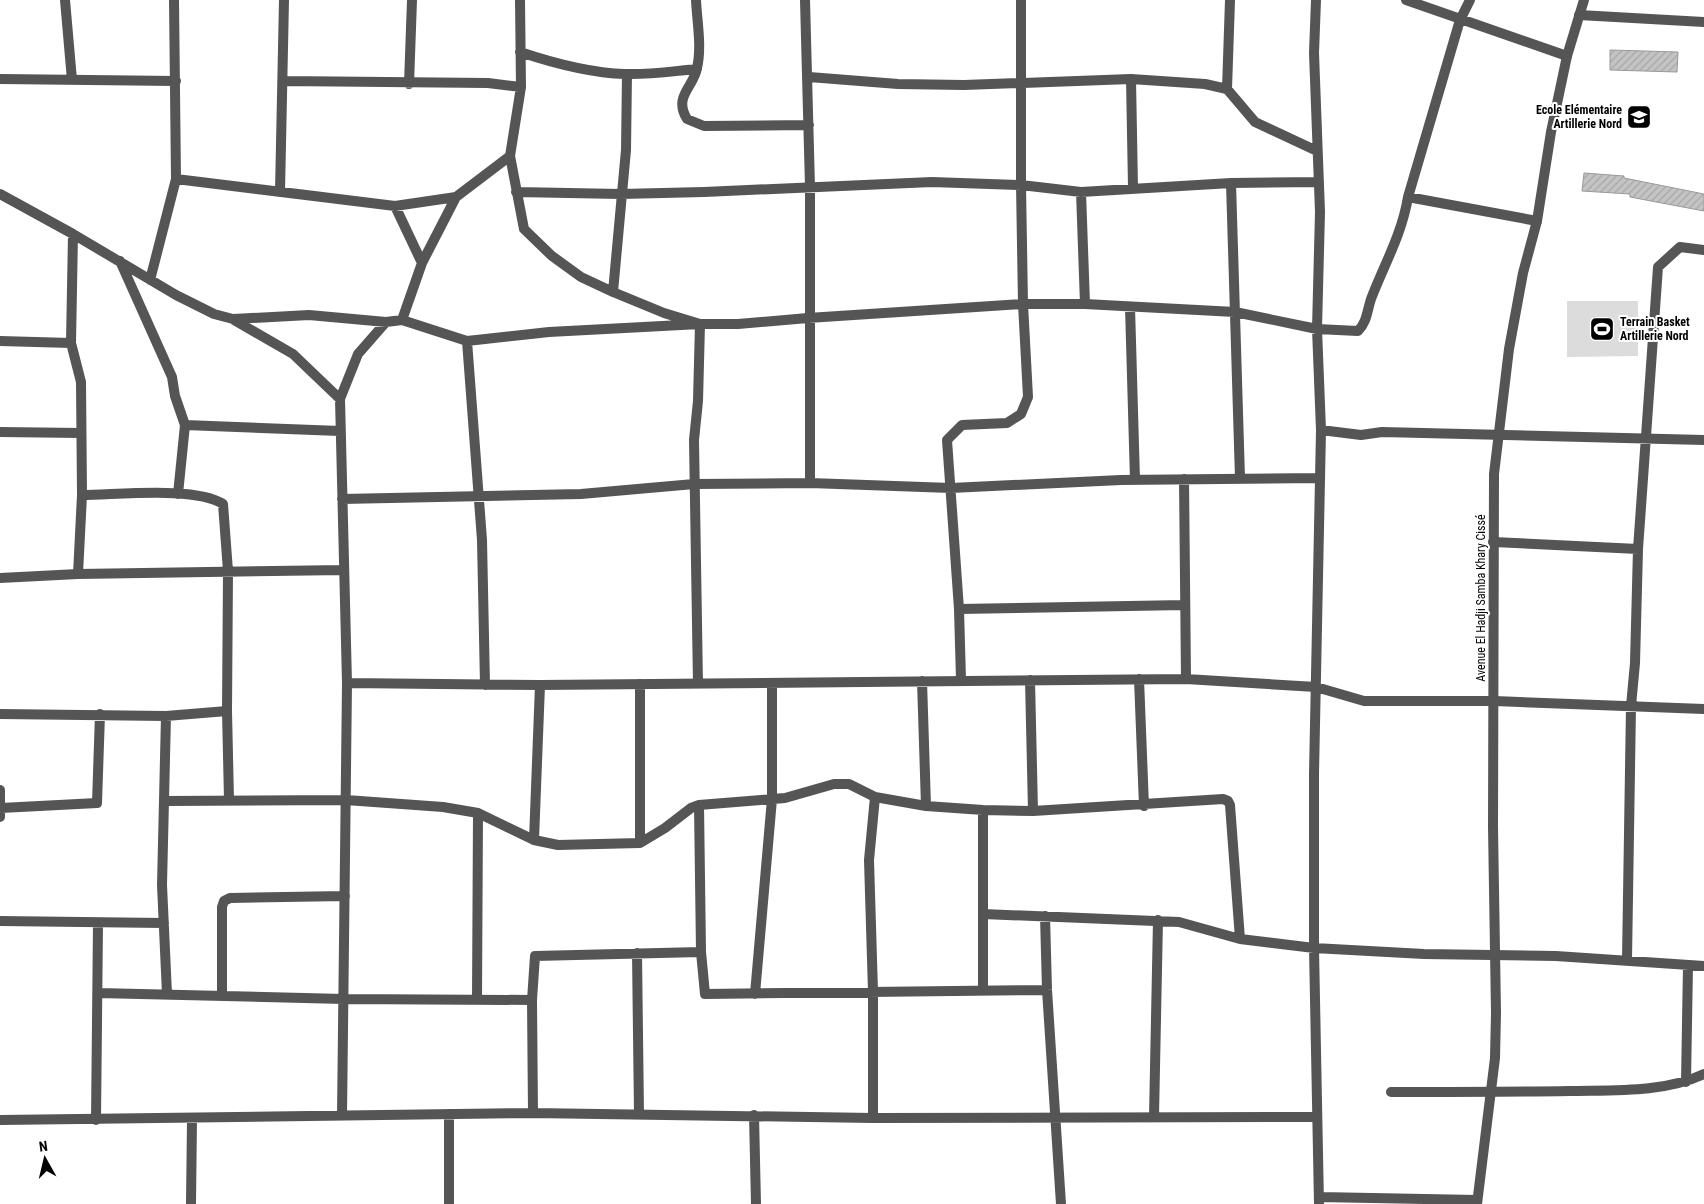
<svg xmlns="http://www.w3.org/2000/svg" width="1704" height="1204" font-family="'Roboto Condensed',sans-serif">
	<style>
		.grass { fill: #dcdcdc }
		.building { fill: url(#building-hatch); stroke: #999 }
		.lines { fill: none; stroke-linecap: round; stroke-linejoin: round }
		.minor { stroke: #555; stroke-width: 10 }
		.tertiary { stroke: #555; stroke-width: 10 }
		.labels { text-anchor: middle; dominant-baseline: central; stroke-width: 4; stroke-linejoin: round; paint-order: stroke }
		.poi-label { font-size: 12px; font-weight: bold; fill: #000; stroke: #fff; text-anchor: end }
		.street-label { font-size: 12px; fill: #000; stroke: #fff }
	</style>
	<defs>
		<pattern id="building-hatch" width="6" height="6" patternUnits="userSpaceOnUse" patternTransform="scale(1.25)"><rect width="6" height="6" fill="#c4c4c4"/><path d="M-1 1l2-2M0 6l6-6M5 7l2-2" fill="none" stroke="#a7a7a7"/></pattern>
	</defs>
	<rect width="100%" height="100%" fill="#fff"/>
	<path class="grass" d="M1567,301H1638V356L1567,357Z"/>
	<path class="building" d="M1610,50L1678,52L1677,72L1610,70Z
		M1584,173L1624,176V178L1704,194V211L1630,197V194L1582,191Z"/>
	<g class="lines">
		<path class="minor" d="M65,0L72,80
			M174,0L176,179L395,206L456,197
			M696,0C697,21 702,47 697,68C694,87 673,96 687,119L704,126L809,125
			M805,0L810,187V483
			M1316,0L1314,53L1320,212L1317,329L1321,430L1314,774V948L1319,1204
			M1406,0L1567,56
			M1579,15L1704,22
			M520,52C553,63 589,73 625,74C648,75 674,71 697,69
			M809,77L898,84L964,85L1131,79L1205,84L1227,89L1255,122L1317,151
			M0,79L176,81
			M1131,79L1133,188
			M284,81L488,83L521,87
			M409,84L412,0
			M1227,89L1230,0
			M510,156L524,229L552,256L581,277L613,292L664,313L700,324H738L808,318L1023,304H1085L1235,312L1317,329L1358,331C1367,322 1367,311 1371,299C1384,265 1402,234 1408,197L1460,20L1470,0
			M1231,183L1240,478
			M280,192L284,0
			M516,192L621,194L704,192L932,182L1021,185L1081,192L1231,183L1319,182
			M1081,192L1085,304
			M0,194L73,234L176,295L214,314L233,319L309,315L386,322L402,320L467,341L549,332L700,324L698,401L694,440L698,684
			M1408,197L1537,221
			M395,206L422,263
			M73,234L71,343L81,382L82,495L78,574
			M120,261L172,377L175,396L185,425L178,494
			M150,280L176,179
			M613,292L626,150L627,74
			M1130,307L1135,480
			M234,320L293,354L340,399
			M402,320L422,263L456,197L510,156L521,87L520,0
			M0,341L71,343
			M467,341L482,540L485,685
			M185,425L340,431
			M1321,430L1361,435L1382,432L1704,440
			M0,432L81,433
			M1184,479L1186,679
			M82,495C117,495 196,486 223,504L228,571L227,711L229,800
			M342,499L581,494L694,484L810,483L951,488L1121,480L1319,478
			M1493,542L1638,549
			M0,578L78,574L344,570
			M959,609L1185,605
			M1139,679L1144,806
			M961,680L959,609L947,440L962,425L1007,423L1021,414L1028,397L1023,304L1021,185V0
			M1030,680L1033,811
			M922,681L926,806
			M347,683L540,685L1186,679L1316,687L1364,701H1494L1704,709
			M640,684V843
			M0,714L166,716L227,711
			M166,716L162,885L167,994
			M0,790V817
			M165,801L346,800L443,807L478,813L534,840L558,845L640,843L665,828L691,808L699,805L785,798L834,784H849L875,797L926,806L983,810L1033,811L1223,799L1228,801L1230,805L1240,939
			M699,805L701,952L705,994L1047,990
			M1,808L97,803L100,714
			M534,840L540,685
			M983,914L1179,922L1240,939L1314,948L1424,954L1556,956L1704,966
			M1045,916L1047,990L1061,1204
			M0,921L164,923
			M637,953L639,1114
			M1627,960L1631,706L1635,663L1638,549L1658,267L1680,247L1704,250
			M983,991V810
			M98,993L344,999L532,1000
			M755,994L772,799V683
			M222,996V907L224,901L230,898L345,896
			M477,999L478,813
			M1686,1082L1688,965
			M1391,1092C1450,1092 1510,1092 1569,1091C1613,1090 1664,1093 1704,1074
			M533,1113L532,1000L535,956L701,952
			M754,1115L756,1204
			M342,1116L347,683L340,399L358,354L386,322
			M1154,1117L1158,920
			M873,1118V992L869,860L875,797
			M0,1120L533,1113L873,1118L1316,1117
			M96,1120L98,923
			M1319,1197L1477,1200
			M191,1204L192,1119
			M449,1204V1114"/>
		<path class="tertiary" d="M1477,1204L1495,1058L1496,1013L1493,827L1494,474L1509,349L1523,273L1537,221L1551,132L1567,56L1584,0"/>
	</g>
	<defs>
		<symbol id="school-square" viewBox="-11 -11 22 22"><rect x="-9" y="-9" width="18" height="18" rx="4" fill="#000" stroke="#fff"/><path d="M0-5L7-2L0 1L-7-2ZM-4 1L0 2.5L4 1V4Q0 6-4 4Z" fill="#fff"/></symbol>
		<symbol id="stadium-square" viewBox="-11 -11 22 22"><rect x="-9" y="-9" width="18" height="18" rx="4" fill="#000" stroke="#fff"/><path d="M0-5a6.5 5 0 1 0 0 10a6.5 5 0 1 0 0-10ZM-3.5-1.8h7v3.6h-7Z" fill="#fff"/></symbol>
	</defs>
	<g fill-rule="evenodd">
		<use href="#school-square" x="1625" y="103" width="28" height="28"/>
		<use href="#stadium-square" x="1588" y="315" width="28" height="28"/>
	</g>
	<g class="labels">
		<g class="poi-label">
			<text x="1622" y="110">Ecole Elémentaire<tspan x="1622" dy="14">Artillerie Nord</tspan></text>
			<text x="1620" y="322" text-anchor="start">Terrain Basket<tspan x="1620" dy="14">Artillerie Nord</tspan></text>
		</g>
		<g class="street-label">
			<text transform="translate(1481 598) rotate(-90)">Avenue El Hadji Samba Khary Cissé</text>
		</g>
	</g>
	<g transform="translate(45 1159) rotate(352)" stroke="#ffffff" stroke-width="4" paint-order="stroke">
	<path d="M0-4L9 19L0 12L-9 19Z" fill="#000000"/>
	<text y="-8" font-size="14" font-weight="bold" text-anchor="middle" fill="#000000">N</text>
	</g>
</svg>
